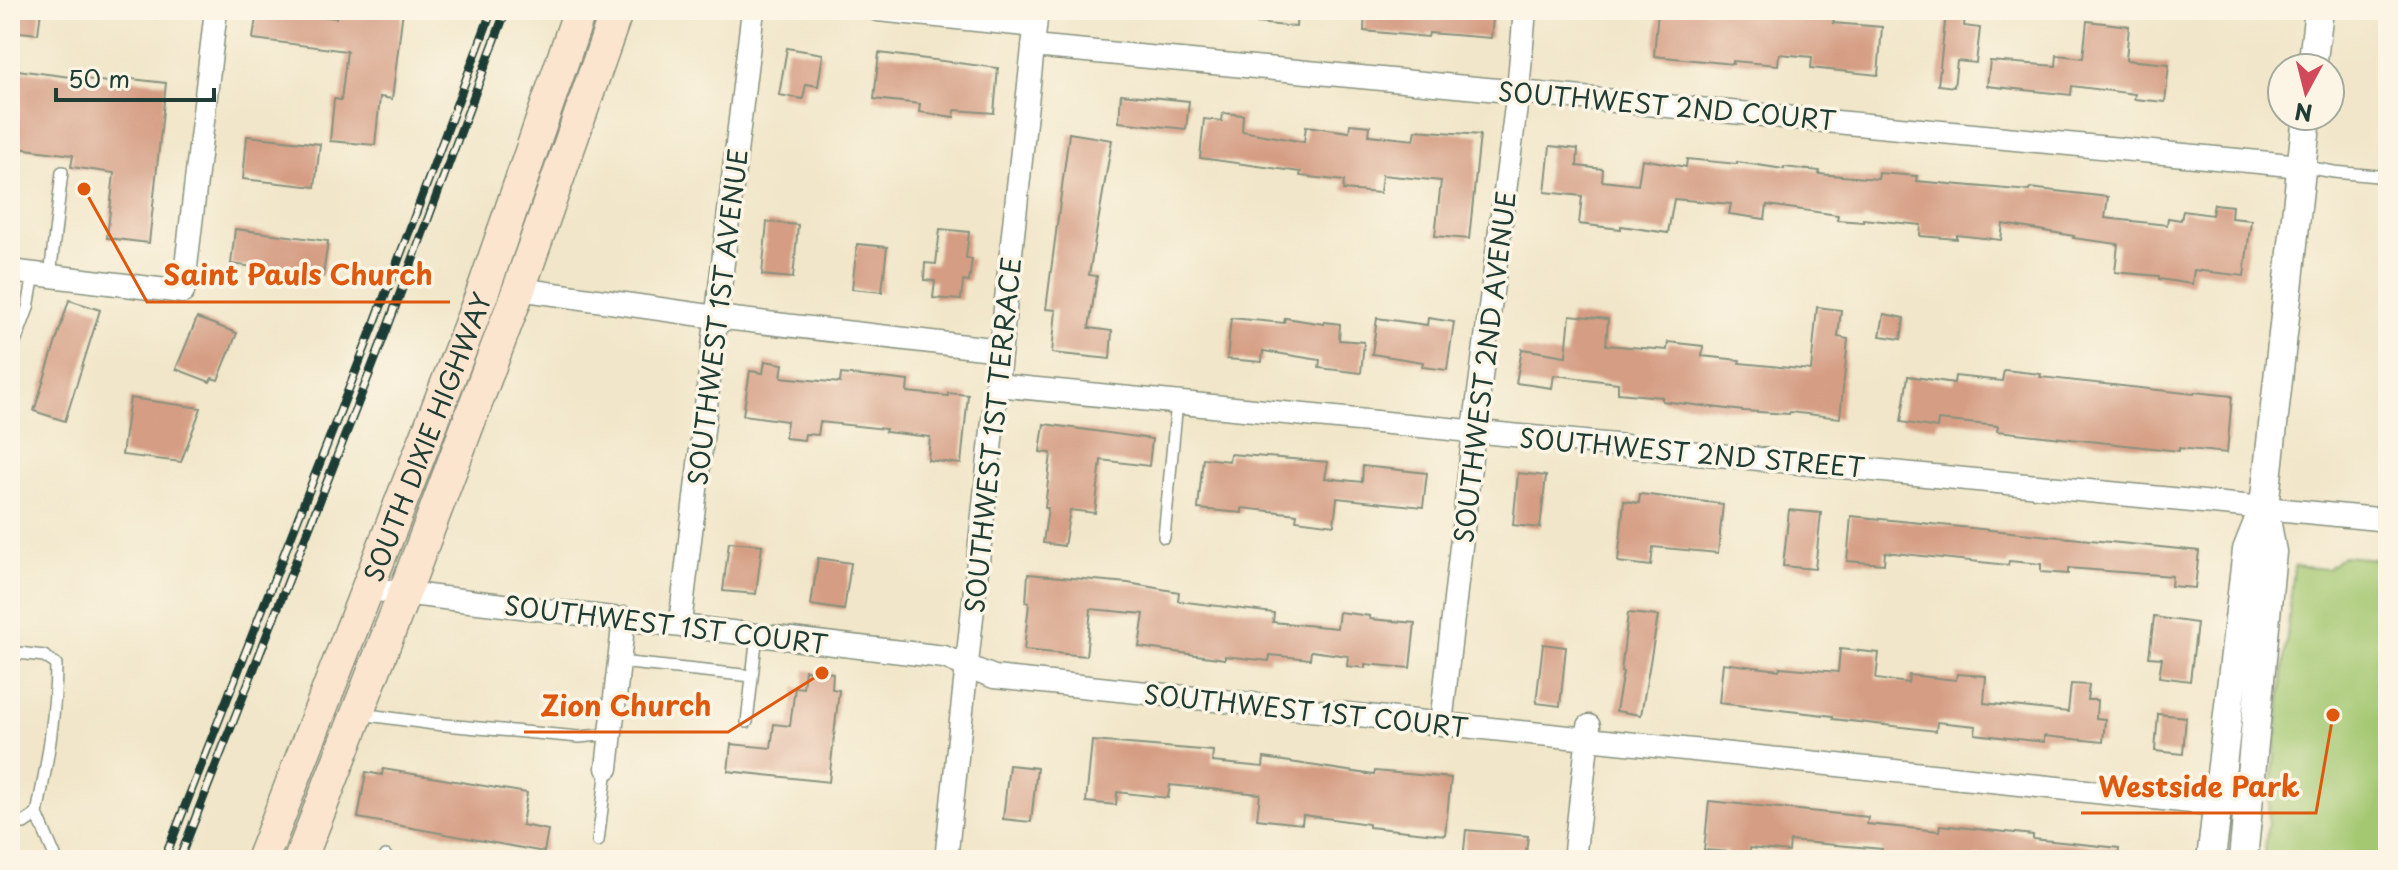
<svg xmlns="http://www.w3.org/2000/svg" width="2398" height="870" font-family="'Playpen Sans',sans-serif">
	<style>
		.green { fill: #a4c872; stroke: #628253; stroke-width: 2 }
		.building { fill: #d59e84 }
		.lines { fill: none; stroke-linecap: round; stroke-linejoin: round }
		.service-casing { stroke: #88927e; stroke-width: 14 }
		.minor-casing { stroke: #88927e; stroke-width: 25 }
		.tertiary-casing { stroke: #88927e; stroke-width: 31 }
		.secondary-casing { stroke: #88927e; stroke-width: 35 }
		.service { stroke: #fff; stroke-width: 11 }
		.minor { stroke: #fff; stroke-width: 22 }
		.tertiary { stroke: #fff; stroke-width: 28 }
		.secondary { stroke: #fce5cf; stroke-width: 32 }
		.rail-casing { stroke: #1f3d34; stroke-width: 9 }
		.rail { stroke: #fcf5e5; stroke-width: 6; stroke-dasharray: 18; stroke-linecap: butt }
		.labels { text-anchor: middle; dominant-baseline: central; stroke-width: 7; stroke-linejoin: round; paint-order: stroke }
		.street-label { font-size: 26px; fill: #1f3d34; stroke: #fcf5e5 }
		.leader { fill: none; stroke: #de580e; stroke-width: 3 }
		.callout-dot { fill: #de580e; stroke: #fcf5e5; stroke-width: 3 }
		.callout-label { font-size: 28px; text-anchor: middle; font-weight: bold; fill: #de580e; stroke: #fcf5e5; stroke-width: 7; stroke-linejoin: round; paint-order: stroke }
	</style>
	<rect width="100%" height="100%" fill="#fcf5e5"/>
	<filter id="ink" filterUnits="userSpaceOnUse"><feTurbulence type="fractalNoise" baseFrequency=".0125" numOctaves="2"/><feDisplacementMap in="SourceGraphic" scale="16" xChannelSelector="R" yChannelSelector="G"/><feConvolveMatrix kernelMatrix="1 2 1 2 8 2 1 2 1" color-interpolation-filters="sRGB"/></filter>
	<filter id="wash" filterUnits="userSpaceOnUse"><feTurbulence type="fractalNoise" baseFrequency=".006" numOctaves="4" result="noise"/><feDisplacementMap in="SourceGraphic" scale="32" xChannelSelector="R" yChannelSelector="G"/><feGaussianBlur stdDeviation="1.8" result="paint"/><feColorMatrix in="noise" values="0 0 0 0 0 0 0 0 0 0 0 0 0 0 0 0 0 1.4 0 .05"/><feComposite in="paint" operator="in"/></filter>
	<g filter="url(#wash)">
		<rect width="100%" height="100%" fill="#f1e6c9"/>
		<path class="green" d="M2343,556L2388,560V860H2264L2294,566L2327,569Z"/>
		<g id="blocks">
			<path class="building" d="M12,10H41L38,34L10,31Z
				M257,10L336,18L337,10H403L392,99L380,97L375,145L330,141L334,99L341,100L347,51L253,39Z
				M1248,10H1297L1296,27L1247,22Z
				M1365,10H1494L1491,38L1429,33L1428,37L1364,31Z
				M1658,10H1731L1756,13V10H1835L1833,23L1882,27L1878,75L1811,68L1812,57L1779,54L1778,65L1733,61V64L1654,56Z
				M1946,14L1965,16L1964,26L1980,28L1976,63L1957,61L1954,87L1938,85Z
				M2087,21L2129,26L2126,60L2169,64L2165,102L2134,99L2135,94L2072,86L2071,95L1987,86L1990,61L2056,66L2057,55L2083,58Z
				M787,48L823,54L818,86L806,84L803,99L779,95Z
				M879,53L998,68L994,113L955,110L954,117L919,112L920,104L874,99Z
				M10,69L122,84L123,78L166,83L149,243L107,238L114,173L71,167L73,155L10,147Z
				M1121,94L1189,101L1186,129L1119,122Z
				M1223,113L1243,115L1242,131L1304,142L1306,126L1349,132L1350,124L1370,126L1369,135L1414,140L1416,130L1480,135L1469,239L1435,236L1441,181L1382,175L1380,193L1343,190L1344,181L1300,176L1301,172L1200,158L1204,119L1222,121Z
				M1069,133L1112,140L1089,275L1097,276L1089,328L1112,331L1110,359L1052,353L1056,310L1046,309Z
				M247,136L320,144L315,187L243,179Z
				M1550,146L1578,149L1577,166L1603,169L1602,181L1638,185L1642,159L1686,167L1687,159L1737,164V162L1784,169V167L1820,171L1819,174L1878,179L1879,173L1917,176L1916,181L2029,191L2030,188L2108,197L2105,218L2167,225L2168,218L2181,220L2183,211L2212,215L2214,204L2232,206L2231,218L2251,220L2244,276L2194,270L2192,284L2159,279V276L2115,272L2118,244L2073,238L2074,236L2003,224L2001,240L1957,235V239L1920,236L1921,225L1863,219V222L1837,220L1838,215L1767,205L1765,219L1729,214L1731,204L1674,199L1668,233L1621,226V229L1579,224L1582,196L1545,192Z
				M767,222L798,225L793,278L762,275Z
				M235,229L328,241L323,276L231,264Z
				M940,229L969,232L966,258L972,259L969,282L963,281L961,300L933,298L935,281L924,280L925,263L936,264Z
				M857,244L887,247L882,292L852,289Z
				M69,300L100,310L65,421L34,411Z
				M1817,307L1841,310L1838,337L1848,339L1840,418L1790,412L1789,414L1744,411L1662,401V397L1618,393V383L1554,375L1552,388L1516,383L1522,349L1566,356L1570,315L1608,319L1606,345L1667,350L1668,342L1703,346L1702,356L1740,360L1739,363L1811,370Z
				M1884,314L1904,318L1901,339L1880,336Z
				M197,318L237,333L218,380L212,378L210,382L176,369Z
				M1231,318L1284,323L1285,318L1324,324V322L1340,324L1339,340L1364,342L1361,373L1319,368L1320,360L1263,351L1262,362L1227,359Z
				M1377,318L1427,325L1428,318L1454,322L1447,370L1422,367L1423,362L1372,354Z
				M765,361L783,364L781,377L840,383L841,374L891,379L908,381L907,392L948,396V393L968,395L961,464L928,460L930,437L885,432L886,429L820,422L818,435L805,434L804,440L785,438L787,421L743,415L750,371L763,373Z
				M2004,370L2041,374L2040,377L2194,394L2195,392L2232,396L2227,453L2179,448V451L1997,431L1998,426L1938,420L1937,428L1901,422L1908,376L1954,383L1955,376L2002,381Z
				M130,398L201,408L181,462L122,455Z
				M1044,424L1152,439L1149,466L1101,460L1095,513L1070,510L1064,546L1043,543L1048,508H1045L1051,453L1040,452Z
				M1230,454L1328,462L1325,478L1362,482L1363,466L1427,473L1423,507L1337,498L1334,525L1296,520L1297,514L1242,508V513L1198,509L1203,458L1229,461Z
				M1518,473L1546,476L1540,528L1513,525Z
				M1640,494L1723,504L1718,553L1653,547L1651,566L1618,562L1624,501L1639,503Z
				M1789,510L1821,513L1815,569L1783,566Z
				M1851,516L2199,551L2195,588L2171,586L2172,576L2068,568V574L2041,572V564L2009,561L2008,565L1885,552L1884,564L1847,561Z
				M729,542L762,545L756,594L723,591Z
				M818,558L851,563L844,610L811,605Z
				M1028,574L1128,583L1179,592L1178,601L1274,613L1273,622L1337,628L1339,612L1370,616V619L1415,623L1410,668L1365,664V668L1347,666L1348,656L1311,651L1310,659L1270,655L1269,661L1225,656V659L1139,647L1144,614L1091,609L1086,656L1024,650L1029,603L1026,602Z
				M1628,613L1658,616L1641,715L1616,711L1623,672H1621Z
				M2154,617L2197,623L2190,681L2159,677L2162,658L2149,657Z
				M1543,644L1566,647L1560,706L1536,703Z
				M1840,649L1879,653L1876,679L1908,683L1909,675L1956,680L1957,674L1986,676L1984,703L2068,712L2071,684L2089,685L2087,700H2097L2096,718L2105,719L2103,742L2044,736V742L1975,734L1976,726L1937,722L1936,731L1833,719V716L1719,703L1723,663L1779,670L1780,667L1838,672Z
				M805,670L833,673L832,689L839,690L829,782L728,771L731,744L771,748L774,724L790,726L795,687L803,688Z
				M2158,714L2186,717L2183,754L2155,751Z
				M1092,741L1213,751L1212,762L1263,767L1264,758L1374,775L1375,771L1451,778L1445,835L1369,827V824L1303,815L1302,824L1257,819L1260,794L1170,785L1168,798L1117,792L1116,805L1086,802Z
				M1009,765L1037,768L1031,822L1003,819Z
				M383,769L527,793L522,825L548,830L544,852L358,818L366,772L382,775Z
				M1709,801L1868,817L1867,824L1939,831L1940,825L2033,835V839L2119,848L2118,860H2010L1976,856L1975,860L1963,858V860H1881L1882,849L1790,841L1789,852L1750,848L1749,860H1727L1728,852L1704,850Z
				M1466,830L1528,836L1525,860H1463Z"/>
		</g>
	</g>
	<g filter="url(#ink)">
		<use href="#blocks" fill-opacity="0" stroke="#88927e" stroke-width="2"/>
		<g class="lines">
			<defs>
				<path id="service" d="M2301,166L2334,172L2388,177
					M50,276L62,172
					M10,356L28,308L34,274
					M1164,537L1177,402
					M10,652L44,656L56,664C56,714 47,764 37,814L24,823L10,822
					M619,662L752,676
					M361,714L434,724L579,737L611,734
					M747,722L757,634
					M37,814L55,856L54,860
					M598,841L607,768
					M384,860L386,856"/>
				<path id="minor" d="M878,10L1035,26
					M1033,46L2301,166
					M10,271L183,292L216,10
					M519,289L716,317L1000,350
					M996,385L2388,520
					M368,589L944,657L994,677L2249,808
					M680,624L753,10
					M1441,724L1474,431L1518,91L1525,10
					M607,768L624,618
					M946,860L1037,10
					M1574,860L1589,726"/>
				<path id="tertiary" d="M2312,68L2319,10
					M2211,860L2247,550L2264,507L2307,116
					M2243,860L2272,552L2264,508"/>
				<g id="secondary">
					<path id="s1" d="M262,860L483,291L580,10"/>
					<path d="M300,860L404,594L519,289L617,10"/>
				</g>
			</defs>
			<use href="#service" class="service-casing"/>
			<use href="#minor" class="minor-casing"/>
			<use href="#tertiary" class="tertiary-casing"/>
			<use href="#secondary" class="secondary-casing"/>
			<use href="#service" class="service"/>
			<use href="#minor" class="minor"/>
			<use href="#tertiary" class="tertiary"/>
			<use href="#secondary" class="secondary"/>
			<defs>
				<path id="rail" d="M164,860L375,322L492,10
					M179,860L388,326L506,10"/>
			</defs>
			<use href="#rail" class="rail-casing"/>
			<use href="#rail" class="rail"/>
		</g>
	</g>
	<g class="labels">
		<g class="street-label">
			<text transform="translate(1667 105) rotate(5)">SOUTHWEST 2ND COURT</text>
			<text transform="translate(717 317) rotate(-83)">SOUTHWEST 1ST AVENUE</text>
			<text transform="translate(1484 367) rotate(-83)">SOUTHWEST 2ND AVENUE</text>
			<text transform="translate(992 435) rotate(-84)">SOUTHWEST 1ST TERRACE</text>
			<text stroke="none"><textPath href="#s1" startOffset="454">SOUTH DIXIE HIGHWAY</textPath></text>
			<text transform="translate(1692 452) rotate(5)">SOUTHWEST 2ND STREET</text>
			<text transform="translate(666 624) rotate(7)">SOUTHWEST 1ST COURT</text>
			<text transform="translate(1306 710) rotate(6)">SOUTHWEST 1ST COURT</text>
		</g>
	</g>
	<path class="leader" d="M84 189L147 302H450M822 673L728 732H524M2333 715L2316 813H2081"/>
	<g class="callout-dot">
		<circle cx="84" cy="189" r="8"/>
		<circle cx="822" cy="673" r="8"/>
		<circle cx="2333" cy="715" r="8"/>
	</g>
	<g class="callout-label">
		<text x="298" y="285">Saint Pauls Church</text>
		<text x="626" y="716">Zion Church</text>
		<text x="2199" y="797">Westside Park</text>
	</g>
	<rect width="2398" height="870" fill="none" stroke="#fcf5e5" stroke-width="40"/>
	<g transform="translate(2306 92) rotate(187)"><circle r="38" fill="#fcf5e5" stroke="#a4ab9e" stroke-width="2"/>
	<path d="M0-6L14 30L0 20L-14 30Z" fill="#d1495b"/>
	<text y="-12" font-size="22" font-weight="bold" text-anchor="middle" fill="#1f3d34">N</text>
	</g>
	<path d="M56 88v12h158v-12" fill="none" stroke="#1f3d34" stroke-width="4"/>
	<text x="68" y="88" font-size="24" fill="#1f3d34" stroke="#fcf5e5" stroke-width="6" paint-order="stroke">50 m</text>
</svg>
